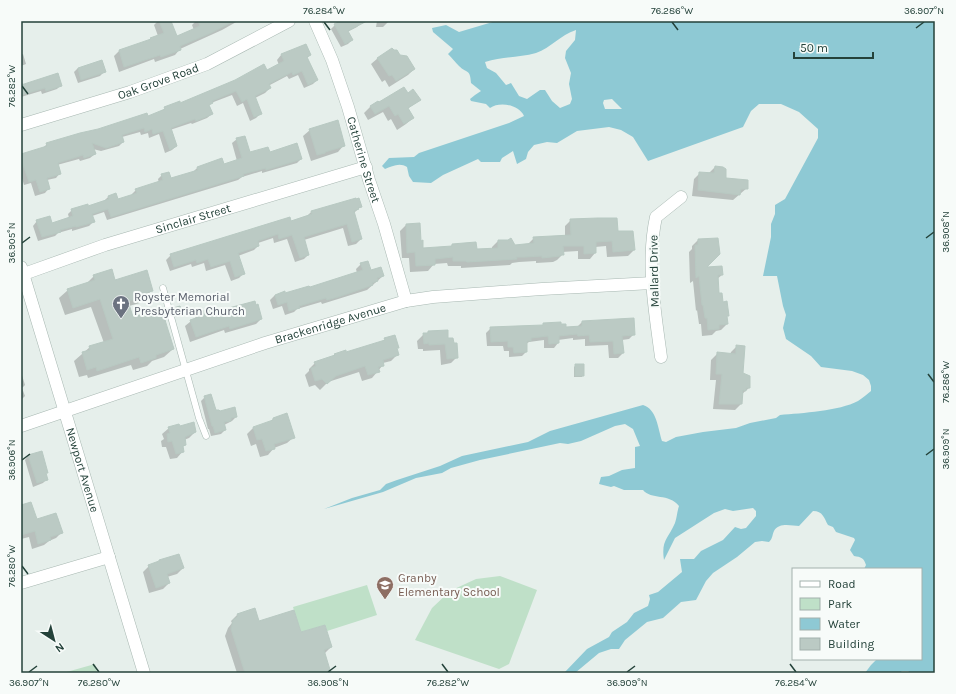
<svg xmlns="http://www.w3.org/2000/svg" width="956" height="694" font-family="Karla,sans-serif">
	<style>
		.green { fill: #bfe0c8 }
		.water { fill: #8ec9d4; fill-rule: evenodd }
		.shadow { fill: #0003 }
		.building { fill: #bbcac4; stroke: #b8c9c2 }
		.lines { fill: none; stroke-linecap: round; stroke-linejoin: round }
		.service-casing { stroke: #a8b8b2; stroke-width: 7 }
		.minor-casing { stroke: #a8b8b2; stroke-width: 13 }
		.tertiary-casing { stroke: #a8b8b2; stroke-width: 13 }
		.service { stroke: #fff; stroke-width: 6 }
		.minor { stroke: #fff; stroke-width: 12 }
		.tertiary { stroke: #fff; stroke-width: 12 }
		.ticks { fill: none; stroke: #24423a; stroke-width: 1.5 }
		.labels { text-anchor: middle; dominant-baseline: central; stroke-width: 4; stroke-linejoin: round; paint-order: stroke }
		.street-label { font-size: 12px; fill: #24423a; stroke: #f7fbf9 }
		.worship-label { font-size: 12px; fill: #5b616d; stroke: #f7fbf9; text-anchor: start }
		.education-label { font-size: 12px; fill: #785e54; stroke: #f7fbf9; text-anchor: start }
		.neatline { fill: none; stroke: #24423a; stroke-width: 1.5 }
		.ticks-label { font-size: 10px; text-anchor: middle; fill: #24423a }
	</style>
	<rect width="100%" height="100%" fill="#e6efeb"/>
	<path class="green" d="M500,576L537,590L509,664L499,669L415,640L432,608L450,591L476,579Z
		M367,585L377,615L327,631L325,625L301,632L293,607Z
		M95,664L97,673H63Z"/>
	<path class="water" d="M496,21H935V673H911L908,671H902L899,673H865L871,665L877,659H921V569H864L866,565C864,558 861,557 854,556L850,550L855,540L854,538L836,532L833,527L828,525C824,518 823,511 813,511L799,526C792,526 779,522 774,531C772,535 773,538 769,542L762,541L755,542L737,557L713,573L706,581L696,600L681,602L663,618L647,622L625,640L619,649H611L599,653L575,673H564L587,649L609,637L612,632L627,622L634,613L648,606L650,599L649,595L658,592L682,572L680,559H694L701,551L723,540L735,527L741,529L746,528L756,516V511L753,508L733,511L725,509L714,513L675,538L664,560C661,540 668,539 675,523C677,517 677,512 679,506C669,493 651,500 643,490H624L614,486L611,487L599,484L601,477L609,476L622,470L635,468V447L640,446L633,429L625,424L615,426L581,441L568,444L560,443L480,460L451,468L442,473L416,478L383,492L324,509L352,498L380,490L386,484L397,480L440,466L462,456L528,442L550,431L643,405C657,409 658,429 662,441L666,442L676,437L703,432L736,428L750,423L776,418L780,415C802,413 839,411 858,401C863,398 867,394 871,391V386L869,380L863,375L852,371L821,367L811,356L786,339L783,328L786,315L783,306L777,276H763L771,237V224L775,214V205L785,199L818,138V129L799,112L781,104H759L751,111L743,127L648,161L633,137L621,130L609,127L577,131L557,143L547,142L534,145L528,152L526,159L517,164L513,151L502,158L500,162H481L478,159L443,175L431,183L413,182L409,176L407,167C400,162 392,166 385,169L382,166L389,158L414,157L419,153L509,123L524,116C519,105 500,101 490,108L486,104L471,101L470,99L475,95L481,91L471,83C470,68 467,74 459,66C455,62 452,58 448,54L453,49L433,32L432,28L446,25L459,32ZM576,30L575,40L566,51L565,58L571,73L569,84L572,99L570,104L560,108L552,101L545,90H540L527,99L519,96L511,83L506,85L496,73L487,68L485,62C502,56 519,58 536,53C551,48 560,35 576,30ZM612,99L622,109H605L603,103L604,100Z"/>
	<path class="shadow" d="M158,21H170L177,38L194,30L192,25L196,21H238L222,30L180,49L175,55L155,62L154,59L119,72L114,56L119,51L148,41L158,36L154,25Z
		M343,21H360L361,23L357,27L347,32L352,40L348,44L341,47L331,29L335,25Z
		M377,21H389L383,27H376Z
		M306,45L310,55L307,58L317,80L313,84L304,88L298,75L289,79L287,76L268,86L270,88L265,93L255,98L261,113L256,118L250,121L243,103L237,106L232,95L211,103L208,106L212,114L207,118L192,124L191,123L170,130L176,146L172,150L165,153L159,134L149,138L148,133L141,135L140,132L122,137L123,142L119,146L101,151L93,149L95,154L90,158L80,161L79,159L57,165L60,173L56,178L47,180L49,188L45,193L35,196L31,183L24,185L21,175V155L43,148L47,144L148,117L161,112L165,108L180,104L266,71L279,65L277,60L281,55Z
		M23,54L26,64L21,66V55Z
		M378,58L414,69L408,75L389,87L385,80L382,82L371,64Z
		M78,68L104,72L100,76L78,83L74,72Z
		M21,79L23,85H61L57,89L42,94L41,91L21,97Z
		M407,94L420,100L407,109L413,118L406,124L397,130L391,119L388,121L383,112L368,120L364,113L370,107L378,102L379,104Z
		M310,130L344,145L338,152L311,161L303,136Z
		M237,139L250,154L269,153L301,159L297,163L262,173V171L242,177L238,180L107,220L104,212L92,216L94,221L89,226L72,231V229L58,233L55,236L38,241L33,226L37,221L52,224L69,218L68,214L72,210L88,207L104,201L108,197L115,195L117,201L132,196V194L136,190L159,183L158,179L162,175L171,180L193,172L197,168L221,159L223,165L237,161L232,143Z
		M715,167L725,179L747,188L733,200L692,196L694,179L700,173H709Z
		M361,206L354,213L361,239L356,244L348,246L343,228L304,240L308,255L304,259L295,262L287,239L274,243L273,238L258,243V246L254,250L238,256L244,273L239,278L231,281L225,265L206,271L204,263L192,267L191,264L170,271L166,260L171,255L291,222L307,216L312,211Z
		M571,220L617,232L634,250L628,256L607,257L606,246L595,247V253L590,259H578V251L562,252L563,254L557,260L553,262L536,263V261L519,262L512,263L510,265L461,268V266H448L447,263L434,264L428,271L410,272L409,258H402L400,231L406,225L420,242L422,249L450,247L452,245L476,250L492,249V247L498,241L514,246L528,244L534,238L565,236V226Z
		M698,240L704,268L722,275L717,279L719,295L726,317L727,324L721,330L716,331L712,335L702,336L701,324H699L697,310L696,311L693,281L690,283L689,252L692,249V246Z
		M361,264L370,271L383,276L367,290L322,304L321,302L297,309L294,312L285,315L282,306L273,309L270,300L275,295L309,289L357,273L356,269Z
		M94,276L152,290L140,303L129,306L132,318L164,321L173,349L164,357L152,361L147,366L133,370L131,365L88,378L87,375L79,377L74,361L90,347L104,343L91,307L65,315L59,298L68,290L86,284Z
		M174,309L181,314L174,317L172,311Z
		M201,313L209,314L261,319L256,324L225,333L224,330L190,342L185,326Z
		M582,322L634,334L629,339L622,340L623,353L618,358H609L608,345L585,346V339L573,340V338L558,340V343L554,348H544V340L529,342L526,344V352L522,356L509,357V351H504L503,346H487L486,333L491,328L577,327Z
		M429,332L447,339L457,357L451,363L441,365L440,350L423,351V349H418L417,341L424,334Z
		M385,339L398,347L396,349L398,354L391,361L383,363V365L372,378L362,381L359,372L328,382L320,390L315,385L309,387L305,375L309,371V369L315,363L333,357L335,354L346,353L383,342Z
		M737,346L742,374L749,388L742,394L741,404L735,410L713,409L716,380H710L711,360L718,353L730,355L731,352Z
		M576,365L583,375L582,377H574V367Z
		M21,372L25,385L22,388L25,396L21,400Z
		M205,397L215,412L236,417L232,421L224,425L225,430L221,434L211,436L209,429H208L201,401Z
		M273,419L294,437L287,443L274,448L268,455L260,457L256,444L251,446L247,434L253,428L270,422Z
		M179,427L195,432L189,438L184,440L185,444L182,448L183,451L177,458L170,459L166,447H162L161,441L164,439L162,434L169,428Z
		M28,456L47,472L46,474L47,479L43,483L33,487L25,460Z
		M21,508L36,520L58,518L62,532L56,538L49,541L44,545L32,549L29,537L21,539Z
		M149,566L183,568L177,574L167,577L169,583L163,589L149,593L143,572Z
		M237,615L258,622L300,634L331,647L324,654L330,673H237L225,636L228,628L232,623L231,621Z"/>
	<path class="building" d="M159,21H171L177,36L200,26L198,21H234L211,33L180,46L181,50L161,57L160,55L124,67L119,50L151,39L150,38L164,33Z
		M341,21H367L348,31L353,40L345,44L334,24Z
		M306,44L311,55L307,57L318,80L308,85L302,71L293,75L292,72L269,84L271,88L255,96L262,114L254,117L247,99L242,102L236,91L212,101L213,103L209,105L213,114L196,121L195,119L171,128L177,146L170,150L163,131L153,134L152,129L145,132L144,128L122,135L124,142L106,148L92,143L96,154L84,158L83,155L58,163L61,174L47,178L50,189L40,192L36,180L29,182L21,159V154L47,146L46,143L80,133L98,129L147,113L148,116L165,109L164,107L180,101V103L235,80L264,64L267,70L284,61L281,54Z
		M392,48L394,50H397L400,55L407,56L415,69L396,81L392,75L389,76L377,58Z
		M102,60L106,72L81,80L78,68Z
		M58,73L62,86L46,91L45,88L21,95V85Z
		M404,87L408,93L413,89L421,100L408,108L414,118L404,124L398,114L395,116L389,106L375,114L370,106L378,101L379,102Z
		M338,120L345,146L325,152V153L317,155L309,129Z
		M245,136L250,152L268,147L270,152L297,143L302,159L266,170V168L243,174L244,176L111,217L108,209L92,214L95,222L76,227V226L60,230L61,232L42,237L36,220L50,216L52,223L73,216L71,209L88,204V206L109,199L108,196L116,193L118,199L137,193L135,189L163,180L161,174L169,172L171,178L198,170L197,167L222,158L224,164L242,158L236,138Z
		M715,166L723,167L726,169V178L748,180V189H741L740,195L698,190L699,172L714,173Z
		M356,198V199L359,198L362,207L358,208L359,209L354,211L362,239L352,242L347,224L304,237L309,255L300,258L292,235L279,239L278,234L258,241L259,246L238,253L245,274L235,277L230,261L211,267L208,259L197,263L196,260L174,267L170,254L290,217L291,221L312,214L311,211Z
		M598,218H617L618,231H633L635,250L613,252L612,241L596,242V253L584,254V246H563L564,255H560V256L542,258V256L525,257H516L517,259L467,262L466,261H453V257L435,259V265L416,266L415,252L407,253L406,224L420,223L421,241L423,240V248L452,246V244L476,242L477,249L498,248V240H508L511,238L515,245L534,243L533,237L571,235L570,219Z
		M718,238L720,254L707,267L722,266L723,275H718L719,293H722L723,302L727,301L729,316H727L728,324L719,325V329L708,330L707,318H705L703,305H702L699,276L696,278L695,245H698V239Z
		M368,261L371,270L381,267L384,276L377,278L378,281L372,283L373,285L338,297L327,300L326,298L299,306L300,308L289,311L287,302L278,305L275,295L285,291V293L309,286L310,287L363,270L360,263Z
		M112,269L115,280L147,270L153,291L148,292L149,295L128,301L133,317L161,309L162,312L165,311L167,319L165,320L174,349L156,355V358L141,363L139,357L97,371L96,367L87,370L82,352L90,350L89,346L113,339L100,299L73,308L67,289L95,280L93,275Z
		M255,301L256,305L258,304L262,319L230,329L229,326L196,337L190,320L202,316L200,312L209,309L210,313Z
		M180,306L183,314L176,316L173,308Z
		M634,318L635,335L622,336L624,353L614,354L613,341L590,342L589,335L578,336L577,334L559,336V343L549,344L548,336L531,338V341H527V352L514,353L513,347H508V341L491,342L490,327L543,325V323L561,322V324H566V327L582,326V321Z
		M448,330V338H453L454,343H457L458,358L447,359L445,344L429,345V343L424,344L423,333H428V331Z
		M395,335L399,348H397L399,355L383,360L384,366L378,367L380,372L368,375L365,366L336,376L327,384L322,379L315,381L311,368L316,366L314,362L335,355L334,354L346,350V352L385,340L384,338Z
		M736,345L745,346L743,373L750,376V388H746V391L743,390L742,404H719L722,374H716L717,352L736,354Z
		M575,364H584V376H575Z
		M211,394L216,410H219L220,411L235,407L237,417L231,418V421L224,422L226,430L215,433L213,426H212L204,396Z
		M287,413L295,438L274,444L275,449L266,451L262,439L257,440L253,427L273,420V418Z
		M194,422L196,432L185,437L186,445L183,446L184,452L176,454L172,441L168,442L167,434L170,433L168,427L179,424L180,426Z
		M42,451L48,473H46L48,480L37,483L28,455Z
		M31,502L37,519L56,513L63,533L50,537L51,540L38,544L35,531L21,535V505Z
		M179,554L184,568L167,574L170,583L156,588L148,565L159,561V560Z
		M255,608L259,621L294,610L301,632L325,625L332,647L324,650L331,673H245L231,629L233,620L238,616L237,614Z"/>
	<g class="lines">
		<defs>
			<path id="service" d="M163,288L199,418L206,436"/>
			<g id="minor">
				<path id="s1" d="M315,21L332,60L348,107L369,180L384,224L406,301"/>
				<path id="s2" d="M21,125L130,92L207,64L289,21"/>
				<path id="s3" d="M21,275L105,245L366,167"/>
				<path d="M661,357C655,311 646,263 656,217L681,197"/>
				<path id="s4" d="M21,426L265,343L406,301L433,297L542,289L652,283"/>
				<path d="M21,583L109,557"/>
			</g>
			<g id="tertiary">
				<path id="s5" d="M21,267L144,673"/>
			</g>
		</defs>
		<use href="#service" class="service-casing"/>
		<use href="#minor" class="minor-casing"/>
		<use href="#tertiary" class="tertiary-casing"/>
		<use href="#service" class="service"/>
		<use href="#minor" class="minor"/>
		<use href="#tertiary" class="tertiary"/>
	</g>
	<path class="ticks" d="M324,22L330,30M672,22L678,30M916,28L924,22M22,86L28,94M926,238L934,232M22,243L30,237M928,374L934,382M926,455L934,449M22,460L30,454M22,566L28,574M93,664L99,672M442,664L448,672M790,664L796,672M29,672L37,666M328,672L336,666M627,672L635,666"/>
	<defs>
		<symbol id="church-pin" viewBox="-11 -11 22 30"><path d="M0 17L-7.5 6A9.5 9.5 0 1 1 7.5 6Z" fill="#6b7280" stroke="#f7fbf9"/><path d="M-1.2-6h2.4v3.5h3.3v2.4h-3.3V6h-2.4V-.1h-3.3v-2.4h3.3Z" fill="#fff"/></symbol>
		<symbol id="school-pin" viewBox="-11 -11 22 30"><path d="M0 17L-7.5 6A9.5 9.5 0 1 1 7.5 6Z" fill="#8d6e63" stroke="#f7fbf9"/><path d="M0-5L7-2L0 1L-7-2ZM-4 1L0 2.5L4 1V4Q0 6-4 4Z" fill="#fff"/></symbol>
	</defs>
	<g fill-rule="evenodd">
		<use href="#church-pin" x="111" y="294" width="20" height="27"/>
		<use href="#school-pin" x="375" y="575" width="20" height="27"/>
	</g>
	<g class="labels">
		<g class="street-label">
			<text stroke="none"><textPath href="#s2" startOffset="144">Oak Grove Road</textPath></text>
			<text stroke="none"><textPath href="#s1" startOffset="147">Catherine Street</textPath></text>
			<text stroke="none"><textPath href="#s3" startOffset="181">Sinclair Street</textPath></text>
			<text transform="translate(654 271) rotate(-91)">Mallard Drive</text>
			<text stroke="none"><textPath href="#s4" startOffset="326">Brackenridge Avenue</textPath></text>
			<text stroke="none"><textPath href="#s5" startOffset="212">Newport Avenue</textPath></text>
		</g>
		<g class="worship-label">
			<text x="134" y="297">Royster Memorial<tspan x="134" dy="14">Presbyterian Church</tspan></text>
		</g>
		<g class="education-label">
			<text x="398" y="578">Granby<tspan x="398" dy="14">Elementary School</tspan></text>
		</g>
	</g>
	<rect width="956" height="694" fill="none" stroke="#f7fbf9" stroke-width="44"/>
	<rect x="792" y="568" width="130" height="92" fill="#f7fbf9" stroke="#a3b1ad"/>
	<rect x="800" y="581" width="20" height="6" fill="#ffffff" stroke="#a3b1ad"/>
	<text x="828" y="588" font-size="12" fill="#24423a">Road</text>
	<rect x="800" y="598" width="20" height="12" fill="#bfe0c8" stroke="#a3b1ad"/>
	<text x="828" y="608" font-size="12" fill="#24423a">Park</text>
	<rect x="800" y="618" width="20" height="12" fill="#8ec9d4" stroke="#a3b1ad"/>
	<text x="828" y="628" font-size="12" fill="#24423a">Water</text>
	<rect x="800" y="638" width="20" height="12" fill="#bbcac4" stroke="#a3b1ad"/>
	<text x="828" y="648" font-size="12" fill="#24423a">Building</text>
	<g transform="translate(54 640) rotate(144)" stroke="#f7fbf9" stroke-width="3" paint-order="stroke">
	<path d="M0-3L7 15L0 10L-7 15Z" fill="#24423a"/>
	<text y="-6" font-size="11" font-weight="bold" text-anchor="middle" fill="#24423a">N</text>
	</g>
	<path d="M794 52v6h79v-6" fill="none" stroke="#24423a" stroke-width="2"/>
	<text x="800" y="52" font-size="12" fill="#24423a" stroke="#f7fbf9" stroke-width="3" paint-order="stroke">50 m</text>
	<rect x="22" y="22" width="912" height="650" class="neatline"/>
	<g class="ticks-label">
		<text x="324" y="14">76.284°W</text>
		<text x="672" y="14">76.286°W</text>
		<text x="924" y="14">36.907°N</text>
		<text transform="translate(11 86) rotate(-90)" y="4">76.282°W</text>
		<text transform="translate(945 232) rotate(-90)" y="4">36.908°N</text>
		<text transform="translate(11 243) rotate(-90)" y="4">36.905°N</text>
		<text transform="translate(945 382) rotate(-90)" y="4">76.286°W</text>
		<text transform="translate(945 449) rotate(-90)" y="4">36.909°N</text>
		<text transform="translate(11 460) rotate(-90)" y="4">36.906°N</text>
		<text transform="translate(11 566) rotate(-90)" y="4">76.280°W</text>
		<text x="29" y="686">36.907°N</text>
		<text x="99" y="686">76.280°W</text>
		<text x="328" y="686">36.908°N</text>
		<text x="448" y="686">76.282°W</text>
		<text x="627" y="686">36.909°N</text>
		<text x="796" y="686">76.284°W</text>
	</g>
</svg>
